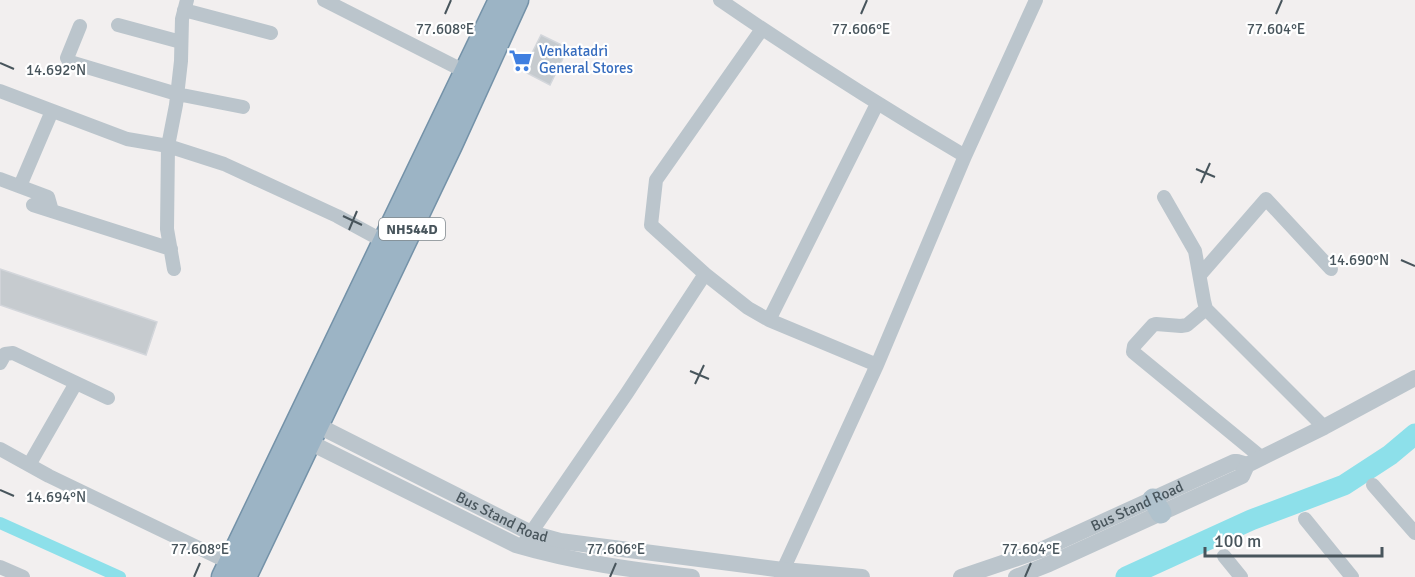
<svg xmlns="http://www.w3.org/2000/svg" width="1415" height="577" font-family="Signika,sans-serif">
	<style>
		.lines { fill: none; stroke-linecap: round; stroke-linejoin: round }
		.canal { stroke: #8de0ea; stroke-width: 12 }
		.river { stroke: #8de0ea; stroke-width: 21 }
		.building { fill: #c6cbcf; stroke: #d3d6db; stroke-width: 1.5 }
		.trunk-casing { stroke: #7492a8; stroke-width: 25 }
		.minor { stroke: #bbc5cc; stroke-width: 14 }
		.tertiary { stroke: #bbc5cc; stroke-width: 16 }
		.primary { stroke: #b0c2cd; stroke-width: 21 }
		.trunk { stroke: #9cb4c5; stroke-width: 22 }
		.ticks { fill: none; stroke: #48555c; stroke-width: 2 }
		.labels { text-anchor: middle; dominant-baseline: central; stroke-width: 4.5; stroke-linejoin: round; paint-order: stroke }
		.shield { fill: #fff; stroke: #7f888d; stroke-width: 1.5 }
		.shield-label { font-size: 14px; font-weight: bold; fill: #48555c }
		.shop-label { font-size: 15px; fill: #366cbe; stroke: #fff; text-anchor: start }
		.street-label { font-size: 15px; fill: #48555c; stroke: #fff }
		.ticks-label { font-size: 15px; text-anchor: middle; fill: #48555c; stroke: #fff; stroke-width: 4.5; stroke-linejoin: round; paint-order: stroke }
	</style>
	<rect width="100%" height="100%" fill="#f2efef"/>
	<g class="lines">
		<path class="canal" d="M0,523L120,577"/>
		<path class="river" d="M1126,577L1251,520L1344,485L1390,455L1415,434"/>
	</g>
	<path class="building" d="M541,35L568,48L550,85L523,71Z
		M0,269L157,322L146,355L0,305Z"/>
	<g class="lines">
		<defs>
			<path id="trunk" d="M223,577L500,0
				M245,577L451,145L517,0"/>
		</defs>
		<use href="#trunk" class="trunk-casing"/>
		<path class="minor" d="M187,0L182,19L181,61L176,105L168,146L224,164L337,216L385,242
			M324,0L466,72
			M720,0C800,55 882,107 965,156
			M184,10L271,33
			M118,25L181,42
			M80,26L67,58L70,62L177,94L243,107
			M0,91L127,139L168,146L167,229L174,269
			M0,179L48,197L52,211
			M20,186L52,111
			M1164,197L1195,251L1204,301L1206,309L1324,427
			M33,205L171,249
			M705,274L651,225L656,180L762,29
			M1200,275L1266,199L1331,269
			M1206,309L1187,325L1181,326L1156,324L1153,325L1134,346L1133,352L1262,458
			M769,320L877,104
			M0,363L5,354L13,353L108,398
			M877,365L965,156L1036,0
			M0,449L49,476L230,563
			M29,465L76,383
			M1373,485L1415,533
			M1305,519L1352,577
			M526,540L627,393L705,274L748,308L769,320L877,365L783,570L781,577
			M1224,556L1241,577
			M0,567L23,577"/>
		<g class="tertiary">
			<path id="s1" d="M307,420L531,533L560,541L783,570L862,577"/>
			<path d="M301,438L516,545C574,562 632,570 692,577"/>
			<path id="s2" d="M961,577L1041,550L1234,462H1237L1247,465"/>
			<path d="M1016,577L1049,564L1242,476L1247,465L1324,427L1415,378"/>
		</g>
		<path class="primary" d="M1153,499L1161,513"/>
		<use href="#trunk" class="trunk"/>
	</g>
	<path class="ticks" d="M445,14L451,0M861,14L867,0M1276,14L1282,0M0,63L14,69M1196,169L1215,177M1201,183L1210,163M343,216L362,225M349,230L357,211M1401,260L1415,266M690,371L709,379M695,384L704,365M0,490L14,496M194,577L200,563M610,577L616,563M1025,577L1031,563"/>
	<defs>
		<symbol id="supermarket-bare" viewBox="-9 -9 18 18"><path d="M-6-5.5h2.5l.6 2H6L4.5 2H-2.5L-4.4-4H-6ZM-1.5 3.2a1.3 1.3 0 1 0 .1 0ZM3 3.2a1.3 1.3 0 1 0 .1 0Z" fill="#3f7fe0" stroke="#fff" stroke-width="2.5" paint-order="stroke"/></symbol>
	</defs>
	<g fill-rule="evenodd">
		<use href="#supermarket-bare" x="504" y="44" width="33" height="33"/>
	</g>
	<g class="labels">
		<rect class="shield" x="379" y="218" width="66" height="22" rx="4.5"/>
		<g class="shield-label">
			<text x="412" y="229">NH544D</text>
		</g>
		<g class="shop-label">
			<text x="539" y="51">Venkatadri<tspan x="539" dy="17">General Stores</tspan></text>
		</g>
		<g class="street-label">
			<text stroke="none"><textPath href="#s2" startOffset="190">Bus Stand Road</textPath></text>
			<text stroke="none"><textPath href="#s1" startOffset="218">Bus Stand Road</textPath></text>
		</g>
	</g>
	<g class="ticks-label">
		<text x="445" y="34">77.608°E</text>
		<text x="861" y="34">77.606°E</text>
		<text x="1276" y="34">77.604°E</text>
		<text x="56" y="75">14.692°N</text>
		<text x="1359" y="265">14.690°N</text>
		<text x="56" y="502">14.694°N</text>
		<text x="200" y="554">77.608°E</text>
		<text x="616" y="554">77.606°E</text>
		<text x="1031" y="554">77.604°E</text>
	</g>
	<path d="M1205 547v9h177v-9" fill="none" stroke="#48555c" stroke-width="3"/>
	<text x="1214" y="547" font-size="18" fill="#48555c" stroke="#ffffff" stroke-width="4.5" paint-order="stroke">100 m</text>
</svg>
